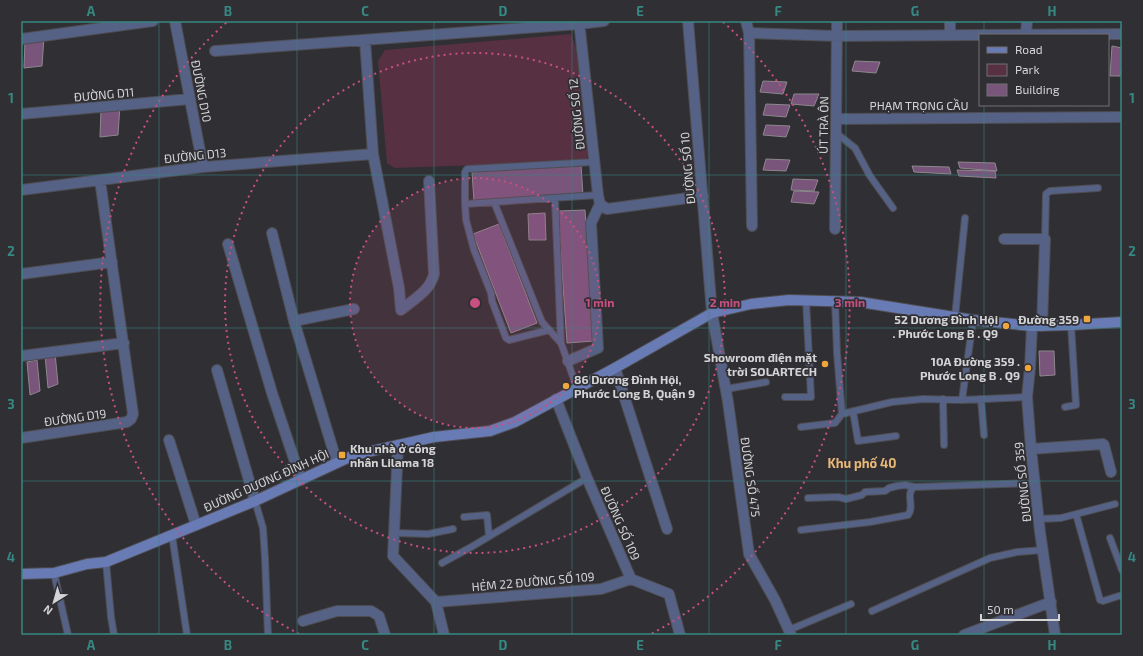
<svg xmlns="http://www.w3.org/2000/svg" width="1143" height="656" font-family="'Exo 2',sans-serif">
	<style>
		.green { fill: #573042 }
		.building { fill: #79547b; stroke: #8c888c }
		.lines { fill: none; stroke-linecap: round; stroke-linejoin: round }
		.lane-casing { stroke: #4e4d51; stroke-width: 8 }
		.street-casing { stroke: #4e4d51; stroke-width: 12 }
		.secondary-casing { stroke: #4e4d51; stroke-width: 12 }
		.lane { stroke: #556185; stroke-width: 6 }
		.street { stroke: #556185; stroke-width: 10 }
		.secondary { stroke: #697bb5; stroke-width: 10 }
		.grid { fill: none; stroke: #368983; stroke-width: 1; stroke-opacity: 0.55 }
		.ring { fill: none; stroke: #c75080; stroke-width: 2; stroke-dasharray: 2 4 }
		.poi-dot { fill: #efa73d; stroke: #302f34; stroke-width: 1.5 }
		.labels { text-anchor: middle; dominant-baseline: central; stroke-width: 3.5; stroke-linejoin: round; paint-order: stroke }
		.street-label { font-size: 12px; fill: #d4d4d6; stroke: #302f34 }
		.poi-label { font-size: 12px; font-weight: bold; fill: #d4d4d6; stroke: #302f34; text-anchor: end }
		.neighbourhood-label { font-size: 13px; font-weight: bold; fill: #eab777; stroke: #302f34 }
		.centre { fill: #c75080; stroke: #302f34; stroke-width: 2 }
		.ring-label { font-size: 12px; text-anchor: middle; font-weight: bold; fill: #c75080; stroke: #302f34; stroke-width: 3.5; stroke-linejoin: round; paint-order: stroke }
		.neatline { fill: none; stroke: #368983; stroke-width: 1.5 }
		.grid-label { font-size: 13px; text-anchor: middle; font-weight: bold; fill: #368983 }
	</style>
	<rect width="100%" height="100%" fill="#302f34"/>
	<path class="green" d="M571,34L576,48L588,155L586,161L395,168L387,163L378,61L385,50Z"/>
	<path class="building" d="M44,37L42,66L24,68L25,40Z
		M1112,46L1122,48V65L1120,76H1110Z
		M855,61L880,62L876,73L852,71Z
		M763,81L787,82L783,94L760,92Z
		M794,94H819L814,106L791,104Z
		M766,104L790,105L786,117L763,115Z
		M120,105L118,135L100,137L101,108Z
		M766,125L790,126L786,137L763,135Z
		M766,159L790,160L786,171L763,170Z
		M958,162L995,163L997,171L960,168Z
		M581,165L583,195L474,202L472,172Z
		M912,166L949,167L951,174L914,172Z
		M957,170L995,171L996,178L959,176Z
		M793,179L818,180L814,191L791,190Z
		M794,191L819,192L814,204L791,202Z
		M585,210L594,341L567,343L558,211Z
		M545,213L546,240H529L528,214Z
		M499,224L537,323L511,333L473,234Z
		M1039,351H1054L1055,375L1040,376Z
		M55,353L58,384L48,388L45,355Z
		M37,360L40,391L30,395L27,362Z"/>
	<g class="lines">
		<defs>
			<path id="lane" d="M836,133L855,148L870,176L893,208
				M555,199L561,343L577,388
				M494,202L542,322L561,343
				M465,204V172L467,169L594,162
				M1045,239L1046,194L1050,191L1098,188
				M955,317L965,218
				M549,330L509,340L506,338L492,301L491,293L474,250L466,220L465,204L598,195
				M726,389L766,382
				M785,397H811L806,300
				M943,399L944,445
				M981,399L984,435
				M962,400L1027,397
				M1065,407L1076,405L1071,325
				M853,411L858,441L896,436
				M842,414L892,402L923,399L962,400L973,320
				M801,427L835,423L842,414L837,353L835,301
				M808,498L838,497L846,499L862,495L865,492L885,491L889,488L897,486L905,485L914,487L1035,483
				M255,501L263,528L265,558L268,635
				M1076,514L1100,600L1103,601L1122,595
				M464,517L487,515L489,536
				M1039,519L1061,518L1115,504
				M801,530L870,522L908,515C915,507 905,494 914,487
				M395,533L428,534L453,529
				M172,535L187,635
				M1110,538L1122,570
				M106,562L111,617L114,635
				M442,563L473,546L587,478
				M54,573L68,635
				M872,611L990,558L1017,552L1043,550
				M789,630L851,604"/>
			<path id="street" d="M175,21L203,167
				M579,21L598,195L600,204
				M688,21L712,313L728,402L749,554L775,600L791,635
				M746,21L749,33L752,226
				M749,33L837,36L1122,34
				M1026,34L1027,21
				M950,35V21
				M21,39L153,21
				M365,40L373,154L399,288L401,310
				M215,51L579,24L604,21
				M21,114L190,99
				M836,119L1122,117
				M21,190L203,167L373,154
				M600,204L607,209L703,196
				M835,229L837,21
				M272,233L294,321L337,463
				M1004,239H1045L1042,326
				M228,244L272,393L301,480
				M21,274L112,262
				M401,310C414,299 430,291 434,274L429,181
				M294,321L354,309
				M1032,326L1030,368L1027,397L1031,449L1040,532L1055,635
				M21,356L124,343
				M568,361L598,348L591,223L600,204
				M615,368L667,529
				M217,370L255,501
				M556,399L587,478L631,579L669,594L680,635
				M21,438L127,422L131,419L133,414L100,180
				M169,440L196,525
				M398,445L393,556L436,602L444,635
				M1031,449L1103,444L1104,445L1111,472
				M436,602L601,589L631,579
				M303,621L337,611H371L379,616L385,635
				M964,635L1051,602"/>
			<path id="secondary" d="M21,574L54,573L87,564L106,562L255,501L354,455L434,437L490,431L515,422L615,368L712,313L751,304L789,300L860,302L973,320L1032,326L1071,325L1122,322"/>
		</defs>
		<use href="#lane" class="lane-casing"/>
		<use href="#street" class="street-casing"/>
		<use href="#secondary" class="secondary-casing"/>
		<use href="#lane" class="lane"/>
		<use href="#street" class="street"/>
		<use href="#secondary" class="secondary"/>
	</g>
	<path class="grid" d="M159,21V635M297,21V635M434,21V635M572,21V635M709,21V635M846,21V635M984,21V35M984,105V635M21,175H1122M21,328H1122M21,481H1122"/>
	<circle cx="475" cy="303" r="125" fill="#c75080" fill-opacity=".12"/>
	<g class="ring">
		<circle cx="475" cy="303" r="125"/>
		<circle cx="475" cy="303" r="250"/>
		<path d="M299 634A375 375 0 0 1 227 22M723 22A375 375 0 0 1 651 634"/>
	</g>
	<g class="poi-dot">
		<rect x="1083" y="315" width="8" height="8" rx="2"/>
		<circle cx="1006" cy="326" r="4"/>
		<circle cx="825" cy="364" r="4"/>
		<circle cx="1028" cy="368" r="4"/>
		<circle cx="566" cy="386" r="4"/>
		<rect x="338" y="451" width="8" height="8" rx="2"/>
	</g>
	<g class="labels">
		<g class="street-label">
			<text transform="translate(202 91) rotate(79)">ĐƯỜNG D10</text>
			<text transform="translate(104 94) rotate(-5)">ĐƯỜNG D11</text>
			<text x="919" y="105">PHẠM TRỌNG CẦU</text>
			<text transform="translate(576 114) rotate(-96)">ĐƯỜNG SỐ 12</text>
			<text transform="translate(823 125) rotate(-89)">ÚT TRÀ ÔN</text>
			<text transform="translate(195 155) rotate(-6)">ĐƯỜNG D13</text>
			<text transform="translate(687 168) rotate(-95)">ĐƯỜNG SỐ 10</text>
			<text transform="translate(75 417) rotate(-8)">ĐƯỜNG D19</text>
			<text transform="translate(751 477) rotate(82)">ĐƯỜNG SỐ 475</text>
			<text transform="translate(266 480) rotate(-24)">ĐƯỜNG DƯƠNG ĐÌNH HỘI</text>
			<text transform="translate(1022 482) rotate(-96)">ĐƯỜNG SỐ 359</text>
			<text transform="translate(621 523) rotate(66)">ĐƯỜNG SỐ 109</text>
			<text transform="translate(533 581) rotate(-5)">HẺM 22 ĐƯỜNG SỐ 109</text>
		</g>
		<g class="poi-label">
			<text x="998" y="319">52 Dương Đình Hội<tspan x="998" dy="14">. Phước Long B . Q9</tspan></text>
			<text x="1079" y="319">Đường 359</text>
			<text x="817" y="357">Showroom điện mặt<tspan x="817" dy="14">trời SOLARTECH</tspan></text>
			<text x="1020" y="361">10A Đường 359 .<tspan x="1020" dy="14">Phước Long B . Q9</tspan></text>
			<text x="574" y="379" text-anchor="start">86 Dương Đình Hội,<tspan x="574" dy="14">Phước Long B, Quận 9</tspan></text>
			<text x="350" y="448" text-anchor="start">Khu nhà ở công<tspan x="350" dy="14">nhân Lilama 18</tspan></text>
		</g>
		<g class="neighbourhood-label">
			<text x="862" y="463">Khu phố 40</text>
		</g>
	</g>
	<circle cx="475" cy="303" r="6" class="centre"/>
	<g class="ring-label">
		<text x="600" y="307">1 min</text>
		<text x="725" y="307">2 min</text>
		<text x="850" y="307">3 min</text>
	</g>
	<rect width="1143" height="656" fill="none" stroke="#302f34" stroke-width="44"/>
	<rect x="979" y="34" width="130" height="72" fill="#302f34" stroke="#727175"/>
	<rect x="987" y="47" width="20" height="6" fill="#697bb5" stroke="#727175"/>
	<text x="1015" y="54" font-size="12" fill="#d4d4d6">Road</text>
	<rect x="987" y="64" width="20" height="12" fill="#573042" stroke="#727175"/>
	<text x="1015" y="74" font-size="12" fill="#d4d4d6">Park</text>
	<rect x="987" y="84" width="20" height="12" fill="#79547b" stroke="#727175"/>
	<text x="1015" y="94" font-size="12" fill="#d4d4d6">Building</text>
	<g transform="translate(54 602) rotate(217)" stroke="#302f34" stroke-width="3" paint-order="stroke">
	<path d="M0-3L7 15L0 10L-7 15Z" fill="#d4d4d6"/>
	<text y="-6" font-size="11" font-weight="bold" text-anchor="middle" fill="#d4d4d6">N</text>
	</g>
	<path d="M981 614v6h78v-6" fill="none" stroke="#d4d4d6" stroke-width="2"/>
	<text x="987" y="614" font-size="12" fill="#d4d4d6" stroke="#302f34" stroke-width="3" paint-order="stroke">50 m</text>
	<rect x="22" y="22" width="1099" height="612" class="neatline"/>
	<g class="grid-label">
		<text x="91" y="16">A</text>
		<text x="228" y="16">B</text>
		<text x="365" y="16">C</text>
		<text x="503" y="16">D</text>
		<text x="640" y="16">E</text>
		<text x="778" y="16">F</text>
		<text x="915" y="16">G</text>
		<text x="1052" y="16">H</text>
		<text x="11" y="103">1</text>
		<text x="1132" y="103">1</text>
		<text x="11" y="256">2</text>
		<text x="1132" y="256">2</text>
		<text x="11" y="409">3</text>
		<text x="1132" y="409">3</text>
		<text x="11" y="562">4</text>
		<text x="1132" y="562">4</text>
		<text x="91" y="650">A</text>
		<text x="228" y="650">B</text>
		<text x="365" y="650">C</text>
		<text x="503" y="650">D</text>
		<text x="640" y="650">E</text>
		<text x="778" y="650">F</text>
		<text x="915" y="650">G</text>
		<text x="1052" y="650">H</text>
	</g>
</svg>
